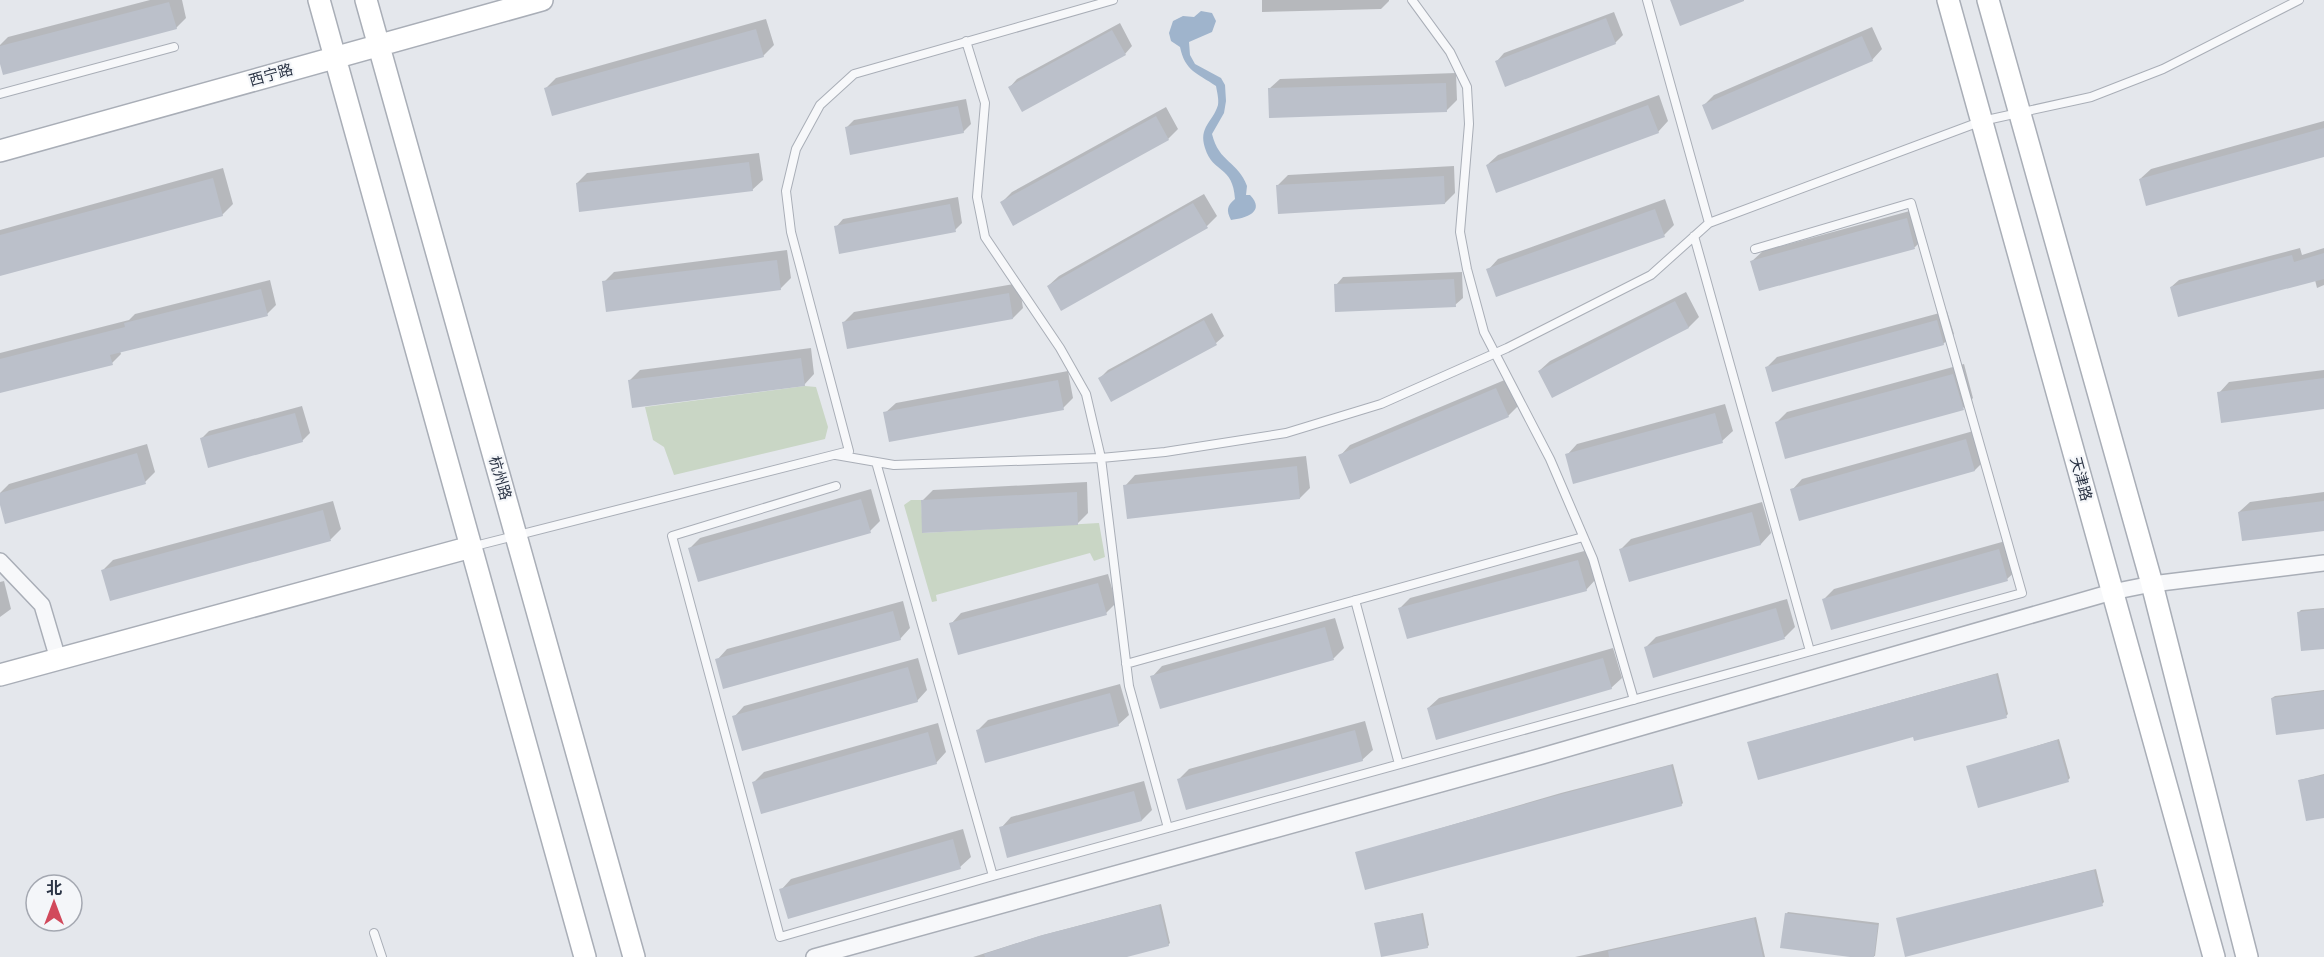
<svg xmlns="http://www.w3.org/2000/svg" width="2324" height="957" font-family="Raleway,'Noto Sans SC',sans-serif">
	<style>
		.green { fill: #c9d6c5 }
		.water { fill: #9fb4cc }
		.shadow { fill: #0003 }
		.building { fill: #bbc0ca }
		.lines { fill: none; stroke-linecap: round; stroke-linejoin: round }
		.lane-casing { stroke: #a9aeb7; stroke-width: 10 }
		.street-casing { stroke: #a9aeb7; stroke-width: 18 }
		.secondary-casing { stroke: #a9aeb7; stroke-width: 24 }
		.lane { stroke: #f7f8fa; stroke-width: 8 }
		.street { stroke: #f7f8fa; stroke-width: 15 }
		.secondary { stroke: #fff; stroke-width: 21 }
		.labels { text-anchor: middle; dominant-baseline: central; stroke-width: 4.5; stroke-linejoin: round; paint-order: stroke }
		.street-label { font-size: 15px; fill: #2b3445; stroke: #f4f6f9 }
	</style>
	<rect width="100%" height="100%" fill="#e4e7ec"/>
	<path class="green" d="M805,386L816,387L828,427L825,439L674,475L664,447L653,440L645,407Z
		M911,500H921L923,533L1099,523L1105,557L1094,561L1090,553L936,595L937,601L932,602L904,505Z"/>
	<path class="water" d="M1201,11L1212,13L1216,21L1212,32L1189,42L1190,55L1195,64L1221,78L1225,85L1226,101L1224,113L1212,134C1219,163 1238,161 1247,186L1246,195H1250C1266,212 1246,218 1231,220C1226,210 1227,206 1235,199C1233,165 1213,174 1205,148C1198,127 1213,122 1218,105C1219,99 1217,92 1216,86C1197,73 1185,71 1180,47L1171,41L1169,33L1173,21L1183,16L1194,17Z"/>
	<path class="shadow" d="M150,0H182L186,18L176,28L0,59V45L8,37Z
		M1262,0H1389V1L1381,9L1262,12Z
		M1614,12L1623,35L1615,43L1497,61L1504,53Z
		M766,19L774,45L763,56L545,89L556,78Z
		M1120,23L1132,46L1125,54L1010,87L1017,79Z
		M1872,27L1882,49L1872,60L1704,105L1714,95Z
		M1456,73L1457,100L1446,111L1269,89L1280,79Z
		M1659,95L1668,121L1658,132L1487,165L1498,155Z
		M966,99L971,124L963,132L846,128L854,120Z
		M1166,107L1178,129L1168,139L1002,202L1012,192Z
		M2324,121V155L2140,179L2151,169Z
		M759,153L763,180L752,190L577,183L587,173Z
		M1454,166L1455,193L1445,203L1278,185L1288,175Z
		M223,168L233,204L222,215L0,274V230Z
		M1204,194L1217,216L1207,226L1048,286L1059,276Z
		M958,197L962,223L955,230L836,227L843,219Z
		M1665,199L1674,225L1664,235L1488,270L1498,259Z
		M1917,209L1925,237L1915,247L1760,290L1752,261L1763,251Z
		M2300,248L2302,255L2324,248V285L2317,288L2315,280L2171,287L2179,280Z
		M787,250L791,278L780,289L604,282L614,272Z
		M1462,272L1463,298L1455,305L1336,285L1343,277Z
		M270,280L276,305L267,314L120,351L121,354L112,363L0,392V353L129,320L135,314Z
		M1019,283L1023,308L1013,318L844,322L854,312Z
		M1686,292L1699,317L1689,327L1552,396L1539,371L1550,361Z
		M1947,311L1954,334L1943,344L1767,367L1777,357Z
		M1212,313L1224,336L1216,343L1112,400L1100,378L1108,370Z
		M811,348L814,374L804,385L630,380L640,370Z
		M1964,364L1973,398L1963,408L1776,423L1787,412Z
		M2324,370V408L2219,393L2229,382Z
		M1068,371L1073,398L1063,408L885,413L896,403Z
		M1507,379L1518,406L1508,416L1340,456L1350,445Z
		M1725,404L1733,431L1722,441L1567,455L1577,444Z
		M302,406L310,433L302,441L201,439L209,431Z
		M1977,430L1985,460L1975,470L1792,490L1802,479Z
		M147,444L155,472L145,482L0,499V493L9,484Z
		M1306,456L1310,488L1300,498L1125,486L1135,475Z
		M1087,482L1088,513L1078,523L922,501L933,490Z
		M871,489L880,521L870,531L689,549L700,538Z
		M2324,492V529L2239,512L2250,502Z
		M333,501L341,529L331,539L103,570L113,560Z
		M1762,502L1771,533L1761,544L1630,580L1621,549L1631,539Z
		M2009,540L2018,569L2007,579L1824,599L1834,589Z
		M1588,550L1596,579L1586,590L1400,608L1410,598Z
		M1108,574L1116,603L1106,613L951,624L961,613Z
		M4,581L11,609L0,617V582Z
		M1787,599L1795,627L1785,637L1654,676L1646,647L1656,637Z
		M903,601L910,628L900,639L717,660L727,649Z
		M2324,608V647L2299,612L2301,610Z
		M1335,618L1344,648L1334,658L1161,707L1152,677L1162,666Z
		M1613,648L1622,678L1611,688L1428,708L1439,698Z
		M918,658L927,690L917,701L734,717L744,706Z
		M1998,673L2008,714L2006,716L1749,742Z
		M1120,684L1129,715L1118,725L978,730L988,720Z
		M2324,690V728L2272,698L2275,696Z
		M1365,721L1373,750L1362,760L1179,779L1189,769Z
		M938,723L946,752L936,763L754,782L764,772Z
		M2059,739L2070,778L2068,780L1968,767Z
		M1673,764L1683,803L1681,805L1356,853L1561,793Z
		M2324,774V816L2300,780Z
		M1144,781L1152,810L1142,820L1001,828L1011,817Z
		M963,829L971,857L960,867L781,890L791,879Z
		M2096,869L2104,902L2102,904L1897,919Z
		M1161,904L1170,943L1168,945L1121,957H973L1043,935Z
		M1788,912L1879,923L1875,956L1861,957L1786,914Z
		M1423,913L1429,945L1427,947L1376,923Z
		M1756,917L1765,957H1575Z"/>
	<path class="building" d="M1670,0H1744V1L1680,26Z
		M169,2L177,29L3,75L0,64V46Z
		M1606,18L1616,44L1505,87L1495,61Z
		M756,29L764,57L552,116L544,88Z
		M1112,30L1126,55L1022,112L1008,87Z
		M1862,36L1873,61L1712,130L1702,105Z
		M1446,83L1447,112L1269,118L1268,88Z
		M1648,105L1659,133L1496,193L1486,165Z
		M958,106L964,133L850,155L845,127Z
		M1156,116L1169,140L1013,226L1000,202Z
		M2324,128V157L2146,206L2139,179Z
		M749,162L753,191L579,212L576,183Z
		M1444,176L1445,204L1278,214L1276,185Z
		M213,178L223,216L0,276V235Z
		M1193,203L1208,228L1061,311L1047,286Z
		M950,204L956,232L839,254L834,226Z
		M1655,209L1665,237L1496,297L1486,269Z
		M1907,218L1915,249L1759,291L1750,261Z
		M2324,253V279L2178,317L2170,287L2292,255L2294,262Z
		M777,260L781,290L606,312L602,281Z
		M1454,279L1456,307L1335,312L1334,284Z
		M261,289L268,316L110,355L113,365L0,393V359L125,327L124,323Z
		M1009,293L1013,319L847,349L842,322Z
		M1675,301L1689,328L1552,398L1538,371Z
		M1204,320L1217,345L1111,402L1098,378Z
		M1937,320L1944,345L1772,392L1765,367Z
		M801,358L805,386L632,408L628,380Z
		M1953,374L1964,410L1785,459L1775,422Z
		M2324,378V409L2221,423L2217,392Z
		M1058,380L1064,410L889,442L883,412Z
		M1496,388L1509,417L1350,484L1338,455Z
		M295,413L303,442L208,468L200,438Z
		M1715,413L1723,443L1573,484L1565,454Z
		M1966,439L1975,471L1799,521L1790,489Z
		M137,453L146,484L5,524L0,505V493Z
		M1297,466L1300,499L1127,519L1123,485Z
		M1077,492L1078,525L922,533L921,500Z
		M861,499L871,533L698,582L688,548Z
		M2324,501V531L2242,541L2238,512Z
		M323,510L331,541L110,601L101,570Z
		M1752,512L1761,545L1629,582L1619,549Z
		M1999,549L2008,581L1831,630L1822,599Z
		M1578,560L1587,591L1407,639L1398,608Z
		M1098,583L1107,615L958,655L949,623Z
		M1776,608L1785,639L1653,678L1644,647Z
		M2324,609V649L2301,651L2297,612Z
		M893,611L901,640L723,689L715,659Z
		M1325,627L1334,660L1160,709L1150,676Z
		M1603,658L1612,689L1436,740L1427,708Z
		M908,667L918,702L742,751L732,716Z
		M1996,674L2007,718L1914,741L1913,737L1758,780L1747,742Z
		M2324,691V729L2276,735L2271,698Z
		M1110,693L1119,726L985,763L976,730Z
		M1355,730L1363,761L1186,810L1177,779Z
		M928,732L937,764L761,814L752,782Z
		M2057,740L2069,782L1978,808L1966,766Z
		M1671,765L1682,806L1365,890L1355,852L1558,795Z
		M2324,775V818L2306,821L2298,780Z
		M1134,791L1142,821L1007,858L999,827Z
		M953,839L961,869L788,919L779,889Z
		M2094,870L2103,906L1905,957L1896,918Z
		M1159,905L1169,946L1127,957H985L984,954L1039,936Z
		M1785,913L1878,925L1874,957H1850L1780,948Z
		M1421,914L1428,948L1381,957L1374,923Z
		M1754,918L1763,957H1609L1608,951Z"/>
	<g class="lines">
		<defs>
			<path id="lane" d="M1412,0L1450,52L1467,87L1469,124L1460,232L1467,269L1484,332L1550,459L1593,559L1634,700
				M1647,0L1709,223
				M966,41L985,103L977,197L985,237L1060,348L1086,394L1101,458L1129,686L1168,828
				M0,94L174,47
				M1694,236L1810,651
				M836,455L894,465L1101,458L1165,452L1286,433L1381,404L1507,348L1651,275L1709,223L1982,121L2091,97L2163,69L2299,0
				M876,462L993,876
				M836,486L672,536L780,937L993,876L2022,593L1911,203L1755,249
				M471,547L849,451L791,232L786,191L796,149L820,105L854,74L1113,0
				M1355,600L1399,764
				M1126,664L1583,537
				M374,933L382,957"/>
			<path id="street" d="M0,561L42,605L58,659
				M814,957L1542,756L2112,592L2152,584L2324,563"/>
			<path id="secondary" d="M319,0L585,957
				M366,0L634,957
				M1948,0L2214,957
				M1988,0L2152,584L2247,957
				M0,151L542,0
				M0,675L471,547"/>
		</defs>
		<use href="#lane" class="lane-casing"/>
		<use href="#street" class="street-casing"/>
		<use href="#secondary" class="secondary-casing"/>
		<use href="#lane" class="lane"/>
		<use href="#street" class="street"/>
		<use href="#secondary" class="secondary"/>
	</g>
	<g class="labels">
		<g class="street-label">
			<text transform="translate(271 75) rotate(-16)">西宁路</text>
			<text transform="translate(500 478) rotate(74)">杭州路</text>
			<text transform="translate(2081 479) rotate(75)">天津路</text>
		</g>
	</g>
	<g transform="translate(54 903)"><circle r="28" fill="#f4f6f9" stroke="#a4a8b1" stroke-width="1.5"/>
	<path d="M0-4.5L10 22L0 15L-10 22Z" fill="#d1495b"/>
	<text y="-9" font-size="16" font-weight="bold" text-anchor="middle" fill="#2b3445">北</text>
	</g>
</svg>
